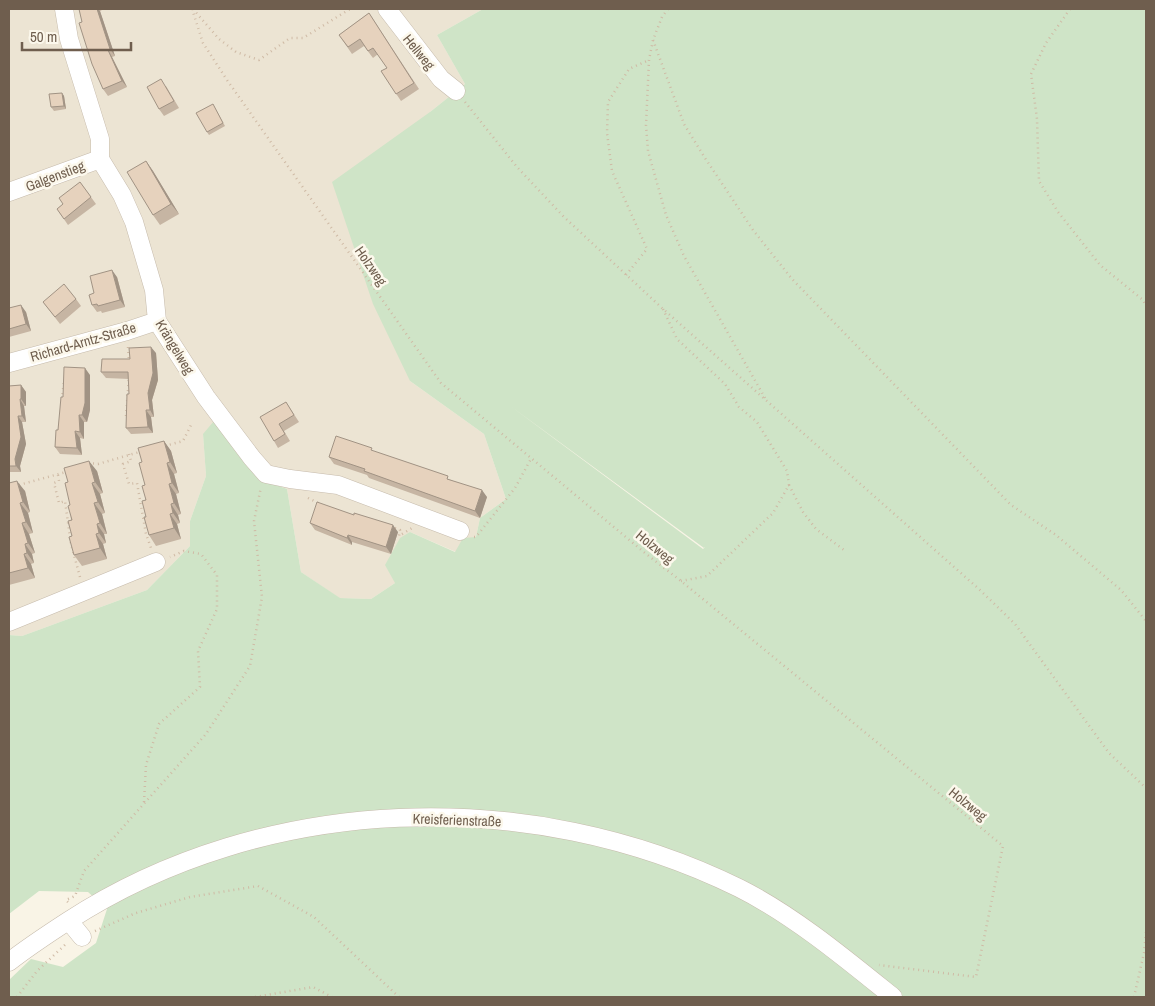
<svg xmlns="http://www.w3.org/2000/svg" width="1155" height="1006" font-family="'Archivo Narrow',sans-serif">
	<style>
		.residential { fill: #ece4d3 }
		.green { fill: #cfe4c7; fill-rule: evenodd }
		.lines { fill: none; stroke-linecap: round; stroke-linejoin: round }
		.minor-casing { stroke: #c6bbac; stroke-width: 19 }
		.path { stroke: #cfbaa5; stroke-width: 2.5; stroke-dasharray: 1 4; stroke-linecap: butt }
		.minor { stroke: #fff; stroke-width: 18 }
		.wall { fill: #c6b5a3 }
		.shaded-wall { fill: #a19384 }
		.building { fill: #e6d2bd; stroke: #a19384 }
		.labels { text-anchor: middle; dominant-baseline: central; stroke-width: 5; stroke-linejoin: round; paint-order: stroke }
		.street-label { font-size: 14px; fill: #6f5e4e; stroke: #fcf8ec }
	</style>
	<rect width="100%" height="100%" fill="#f9f4e6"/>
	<path class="residential" d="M9,9H483L437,35L465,84L430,112L410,381L484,434L506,499L480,518L476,537L456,552L410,532L395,583L371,599L339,598L301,572L287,489L260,479L203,434L206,476L190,521V546L147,590L22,636L9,635Z"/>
	<path class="green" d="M483,9H1146V997H9V980L31,959L63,967L96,943L107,909L88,892L39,891L9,914V635L22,636L147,590L190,546V521L206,476L203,434L214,421L260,479L287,489L301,572L340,598L371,599L395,583L385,565L400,538L410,532L455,552L463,538L476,537L480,518L506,499L484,434L410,381L373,304L332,182L430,112L465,84L437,35ZM509,405L704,548L706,546L703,549Z"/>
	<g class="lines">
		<defs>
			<path id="minor" d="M64,9L69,39L100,139V159L122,195L134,222L154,290L157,321L206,397L252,458L266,474L290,479L338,485L460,531
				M387,9L441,79L456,91
				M9,192L100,159
				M9,363L127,331L157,321
				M9,622L156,562
				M69,921L82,937
				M9,962C28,947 48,934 68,921C265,793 530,785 739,888C793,915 846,959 893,997"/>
		</defs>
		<use href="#minor" class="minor-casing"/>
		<path class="path" d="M192,9L203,43L227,80L441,383L645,553L681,581L1003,846L976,977L879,965
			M193,9L219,39L236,52L259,60L290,38H303L350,9
			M668,9L662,17L653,40L649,60L646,125L648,151L666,215L684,256L765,398
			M1070,9L1046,43L1031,74L1037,119L1039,181L1058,212L1100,265L1143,300L1146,306
			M653,40L684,124L705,158L753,230L792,279L1011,505L1056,535L1121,590L1146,621
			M465,102L517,167L564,217L662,308L980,590L1015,624L1109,753L1146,788
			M626,275L647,249L612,171L607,133L608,102L629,69L649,60
			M663,309L677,339L725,384L739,407L757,422L787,471L789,485L773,513L707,576L681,581
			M128,347L129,361
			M62,399L64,380
			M126,416L129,377
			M165,446L183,441L191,425
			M129,454L131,461L123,464L129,484L137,483L146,534L151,548
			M88,463L98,464L143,451
			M58,475L59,481L54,483L59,503L65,501L71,544L80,577
			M19,485L66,472
			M789,485L803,512L816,529L844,550
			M308,498L318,503
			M395,528L400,530L399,536L412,528
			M474,537H476L515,488L532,457
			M144,802L146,765L159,724L200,687L198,651L217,609V575L201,554L184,551L170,557
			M68,902L66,900L75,896L84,871L206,734L250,666L262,597L254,521L261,487
			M95,931L136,913L190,897L258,886L314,917L399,997
			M17,997L37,971L67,943
			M255,997L313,987L332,997
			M1134,997L1144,953L1146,932"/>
		<use href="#minor" class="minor"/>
	</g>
	<path class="wall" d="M79,9H102V10L100,11L115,56L112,57L127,87L108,96L103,89L82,22Z
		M369,13L419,89L401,101L381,71L387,68L378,54L373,58L364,46L352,54L339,35Z
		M166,86L179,108L164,116L159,109Z
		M62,93L64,96L66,109L54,111L51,107Z
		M213,104L225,126L209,135L207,132Z
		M146,161L153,171L179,214L160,225L153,215Z
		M80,182L96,204L68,225L57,209L63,204Z
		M117,277L125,307L102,313L101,311L97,312L92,305L94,293Z
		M76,299L81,306L60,324L43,302Z
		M9,308L26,312L31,331L9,337Z
		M156,353L158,380L152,400L154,417H151L153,433L131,434L126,428L129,394V379L106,378L101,372L130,359Z
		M90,375V410L87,422H84V439L80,438L82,455L60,454L55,447L63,397Z
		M21,385L26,392V406H24L26,422H22L26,444L20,466L21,472H9V386Z
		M286,402L299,422L284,431L290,441L278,448L274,441Z
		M164,441L171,451L177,473L174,474L179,493L176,494L181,514L178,515L180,523L177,524L181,539L156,546L149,535L146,517L145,485L142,462Z
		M374,452L451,480L487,497L480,518L369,478L367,475L334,464L329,457Z
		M97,471L103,493L100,494L105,513L102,514L107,534H104L106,543L103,544L107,559L82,566L74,555L72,536L70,505Z
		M9,483L25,491L30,512L28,513L33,533L29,534L35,553L32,554L34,563L31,564L35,578L9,585Z
		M310,523L398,532L391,554L352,542V545L315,530Z"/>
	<path class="shaded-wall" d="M97,9H98L100,11L115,56L110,49Z
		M108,50L112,57L127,87L122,81Z
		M62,93L64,96L66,109L64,106Z
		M146,161L153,171L179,214L171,204Z
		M112,270L117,277L125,307L120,300Z
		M21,305L26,312L31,331L26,324Z
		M151,347L156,353L158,380L152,400L154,417L150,410L148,393Z
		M85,368L90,375V410L87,422L82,415Z
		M21,385L26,392V406L21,399Z
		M20,399L24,406L26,422L22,416Z
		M146,410L151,417L153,433L148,427Z
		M79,415L84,422V439L80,432Z
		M18,416L22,422L26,444L20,466L21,472L16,466L15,459Z
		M75,431L80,438L82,455L77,448Z
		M164,441L171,451L177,473L170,462Z
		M89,461L97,471L103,493L95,482Z
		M167,463L174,474L179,493L172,483Z
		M17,481L25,491L30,512L23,502Z
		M92,483L100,494L105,513L98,502Z
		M169,484L176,494L181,514L174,503Z
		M482,490L487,497L480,518L475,511Z
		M20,503L28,513L33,533L26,522Z
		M94,503L102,514L107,534L100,523Z
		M171,504L178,515L180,523L173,513Z
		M170,514L177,524L181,539L174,528Z
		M22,523L29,534L35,553L28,543Z
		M97,524L104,534L106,543L99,533Z
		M393,525L398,532L391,554L386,547Z
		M96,534L103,544L107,559L100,548Z
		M348,535L352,542V545L347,538Z
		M25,544L32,554L34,563L27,553Z
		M24,554L31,564L35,578L28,568Z"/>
	<path class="building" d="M79,9H97L110,49L108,50L122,81L103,89L92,64L79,23L82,22Z
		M369,13L414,83L396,94L381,71L387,68L373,48L368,51L360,39L348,47L339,35Z
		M161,79L174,101L159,109L147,87Z
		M62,93L64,106L51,107L49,94Z
		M213,104L223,123L207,132L196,113Z
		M146,161L171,204L153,215L127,172Z
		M80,182L91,197L64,219L57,209L63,204L59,198Z
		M112,270L120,300L98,306L97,304L92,305L89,295L94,293L90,276Z
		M64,284L76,299L55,317L43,302Z
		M21,305L26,324L9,329V308Z
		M151,347L153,373L148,393L150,410H146L148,427L126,428L127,394H129L128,372H101L102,359H130L129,348Z
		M64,367L85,368V403L82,415H79L80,432L75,431L77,448L55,447L56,430H58L61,397H63Z
		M21,385V399H20L22,416H18L21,437L15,459L16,466H9V386Z
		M286,402L294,415L279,424L285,434L274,441L260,417Z
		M336,436L372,448L371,450L448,476L447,479L482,490L475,511L364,471L365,469L329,457Z
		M164,441L170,462L167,463L172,483L169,484L174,503L171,504L173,513L170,514L174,528L149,535L144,517H146L142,501L146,500L142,486L145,485L139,463L142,462L138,448Z
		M89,461L95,482L92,483L98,502L94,503L100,523L97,524L99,533L96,534L100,548L74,555L69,537L72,536L68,521L72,520L68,506L70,505L65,483L68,482L64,468Z
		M17,481L23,502L20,503L26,522L22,523L28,543L25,544L27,553L24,554L28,568L9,573V483Z
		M317,502L354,515V513L393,525L386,547L348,535L347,538L310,523Z"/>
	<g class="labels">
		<g class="street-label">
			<text transform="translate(419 52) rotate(51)">Hellweg</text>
			<text transform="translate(55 176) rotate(-21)">Galgenstieg</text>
			<text transform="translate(371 266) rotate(55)">Holzweg</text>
			<text transform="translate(83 342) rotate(-16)">Richard-Arntz-Straße</text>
			<text transform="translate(175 347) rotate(59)">Krängelweg</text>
			<text transform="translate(655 547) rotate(39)">Holzweg</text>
			<text transform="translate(968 804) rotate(39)">Holzweg</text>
			<text transform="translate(457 820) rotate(2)">Kreisferienstraße</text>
		</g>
	</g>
	<rect width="1155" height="1006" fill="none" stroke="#6f5e4e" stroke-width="20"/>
	<path d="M22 42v8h109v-8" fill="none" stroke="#6f5e4e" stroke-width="2.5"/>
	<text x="30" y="42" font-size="15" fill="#6f5e4e" stroke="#fcf8ec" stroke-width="4" paint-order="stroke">50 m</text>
</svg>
